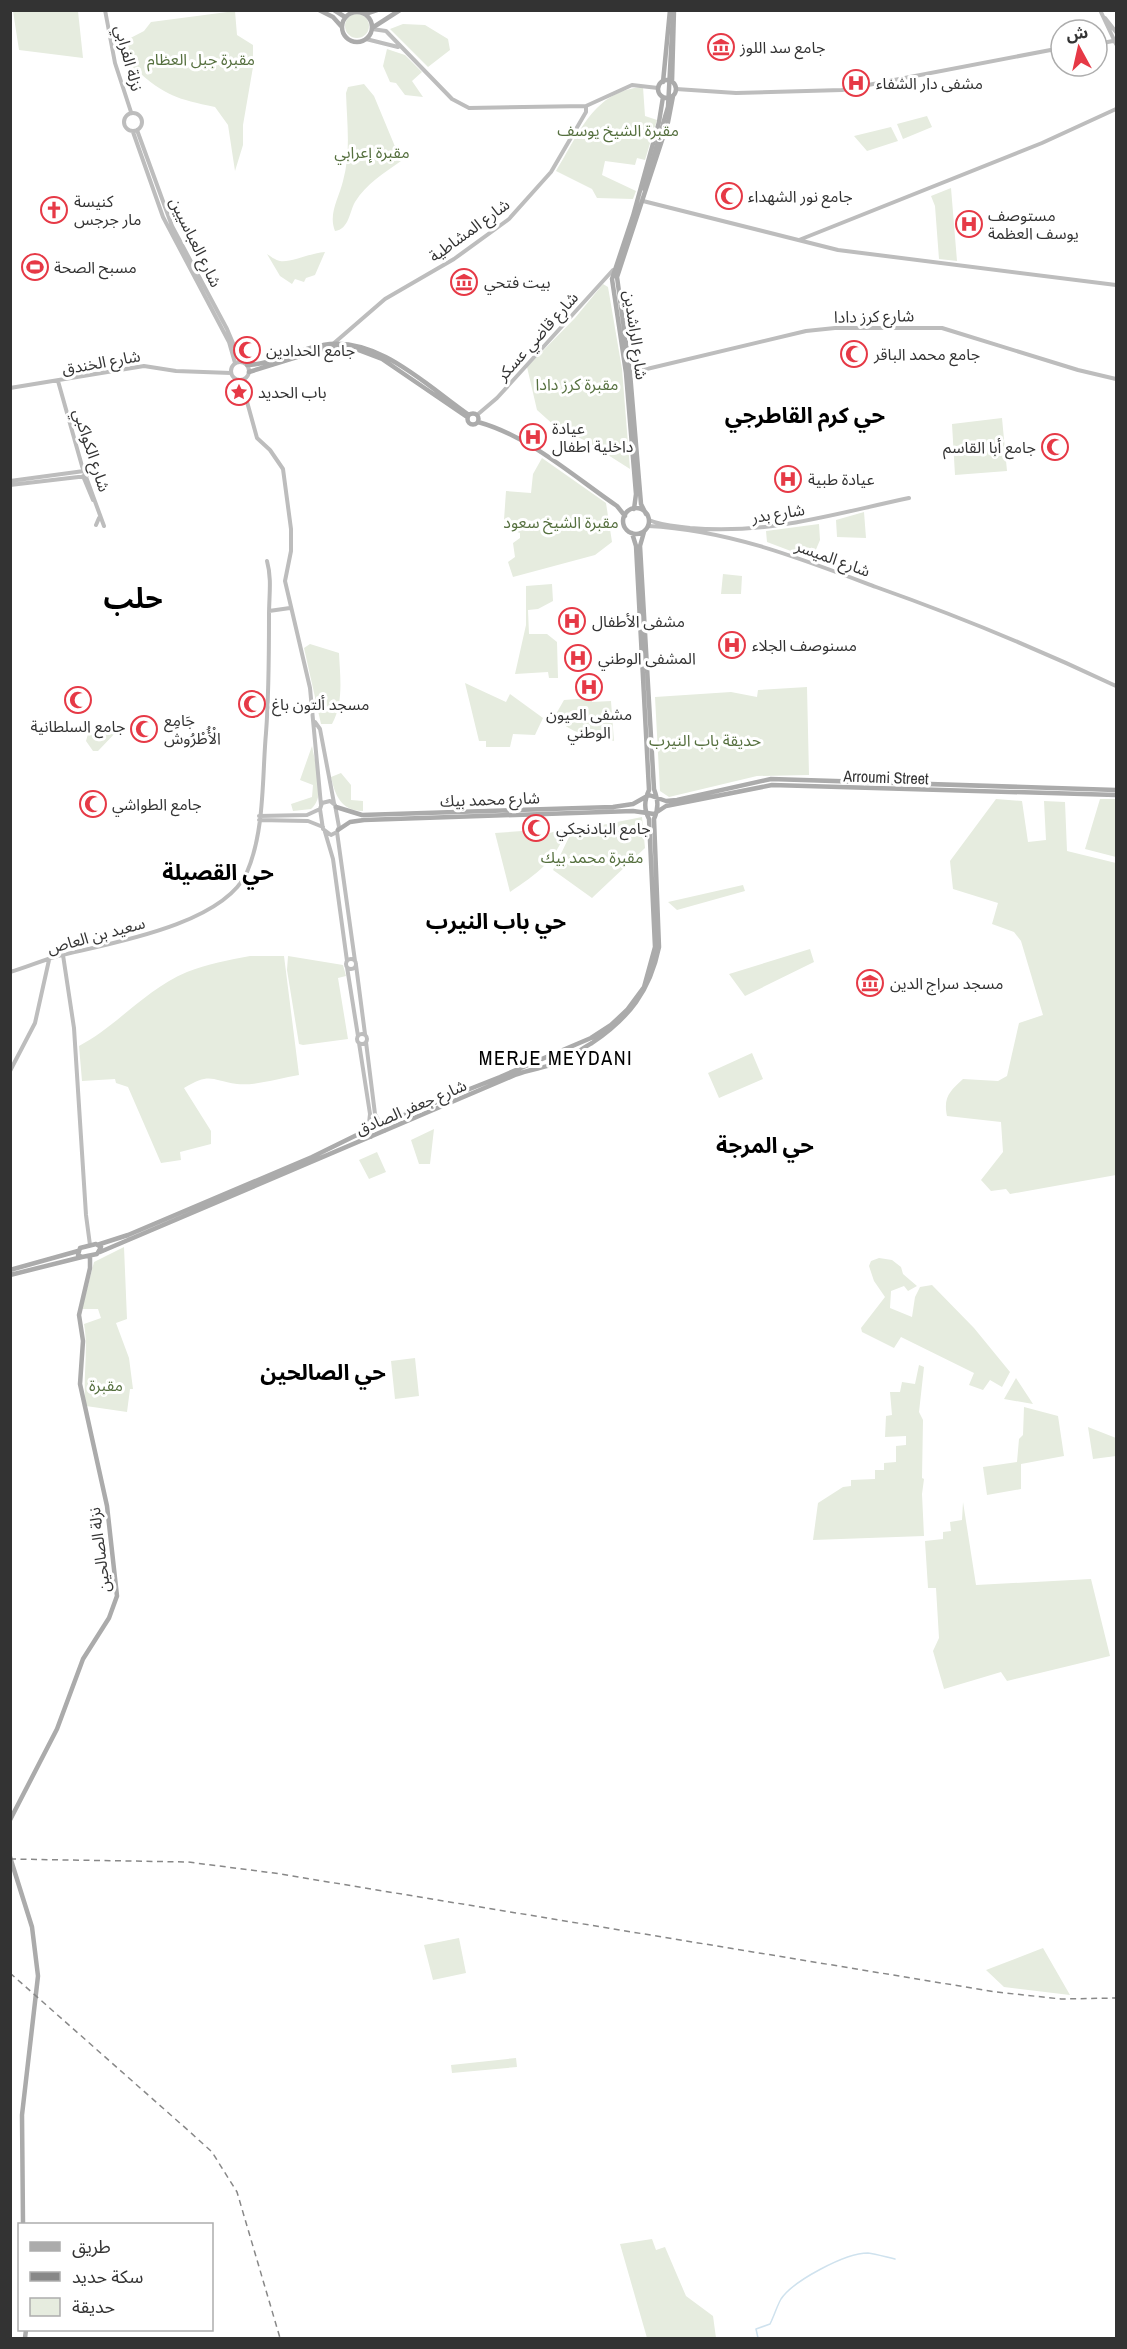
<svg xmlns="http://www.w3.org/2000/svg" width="1127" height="2349" font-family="'Archivo Narrow','Noto Sans Arabic',sans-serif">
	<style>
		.green { fill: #e6ecdf }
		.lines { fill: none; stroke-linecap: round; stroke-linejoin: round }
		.stream { stroke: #cfe2ee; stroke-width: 1.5 }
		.secondary { stroke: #bdbdbd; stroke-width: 4 }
		.primary { stroke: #ababab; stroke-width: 4.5 }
		.rail { stroke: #888; stroke-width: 1.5; stroke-dasharray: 6 4.5; stroke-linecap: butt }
		.primary-bridge { stroke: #ababab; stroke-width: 4.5 }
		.labels { text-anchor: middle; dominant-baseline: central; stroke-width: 6; stroke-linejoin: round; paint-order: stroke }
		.poi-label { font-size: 16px; fill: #333; stroke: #fff; text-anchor: start }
		.street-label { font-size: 16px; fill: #333; stroke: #fff }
		.park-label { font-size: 16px; fill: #56703f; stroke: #fff }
		.quarter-label { font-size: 20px; letter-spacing: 1.5px; fill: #000; stroke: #fff }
		.district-label { font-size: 22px; font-weight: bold; fill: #000; stroke: #fff }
		.town-label { font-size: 28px; font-weight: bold; fill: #000; stroke: #fff }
	</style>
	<rect width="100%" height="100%" fill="#fff"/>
	<path class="green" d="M13,11H78L83,58L19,50Z
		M235,11L237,35L253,45V67L243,125V145L235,171L228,125L215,107C177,99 166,96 136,70C127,62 120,57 115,46L144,31L151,22Z
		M345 26a12 12 0 1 1 24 0a12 12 0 1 1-24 0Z
		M403,24L425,25L448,39L450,50L428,67L390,29Z
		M387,49L405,55L422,72L412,81L423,97L405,95L396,83L390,82L383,66Z
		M364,84L374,96L401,161C384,173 366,184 355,202C349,213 349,229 335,231C328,214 339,198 343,181C351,152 347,123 346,93L348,87Z
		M643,87L645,116L657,120L645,160L637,158L635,165L605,161L602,175L636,191L633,199L597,198L592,189L556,171C579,134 594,90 643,87Z
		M927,116L932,127L903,139L897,124Z
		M891,127L898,141L867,151L854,136Z
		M951,188L957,261L939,259L935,206L931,196Z
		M325,252L315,275L306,278L304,282L295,279L292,284L280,276L267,254C270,256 275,260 280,261C290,263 310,253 325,252Z
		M603,284L608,287L622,369L630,469L586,441L556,427L537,410L527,367L575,318Z
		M1002,418L1007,471L955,475L952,424Z
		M542,458L606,503L612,542L595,555L513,577L508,562L515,557L513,543L520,538V533L517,532V521L504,520L506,491L531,493L533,474Z
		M864,512L866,538L837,537L836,520Z
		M819,524L820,540L812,559L767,542L766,531Z
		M723,574L742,576L741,594H721Z
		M552,584L553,601L538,609L528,610L529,634H547L557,642L558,678H549L548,672L515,674L526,625V586Z
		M310,644L339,653C340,676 344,703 332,724H321L304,648Z
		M465,683L506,702L510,694L543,718L535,735L513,734L510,747H486V741H479Z
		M807,687L809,775L757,776L669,797L660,791L655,697L731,692L757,697L758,690Z
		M591,698L592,702L611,701L614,741C594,736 566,735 556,714L564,700Z
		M118,726L119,729L98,751H93L86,741L88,734Z
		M312,746C315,764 327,796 311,809L293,811L291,804L312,797L313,785L300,780Z
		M341,773L351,785V800L363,801V811C341,811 335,795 331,777Z
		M996,799L1022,801L1028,842L1046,840L1044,801L1065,802L1067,851L1116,863V1175L1010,1194L1006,1189L991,1191L981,1180L1003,1152L1001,1122L947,1116C943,1097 950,1091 963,1079L998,1081L1007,1076L1019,1023L1043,1015L1021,941L1014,932L992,924L998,903L953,889L950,861Z
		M1100,799H1116V857L1085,849Z
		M642,817L645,848L592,898L553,870L572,831Z
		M563,829L567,830C553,863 538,873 510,892L495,833L522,831L533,838Z
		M743,885L745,891L677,910L668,902Z
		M810,949L814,962L745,996L729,974Z
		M250,956H284L299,1075C280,1078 256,1086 237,1084C210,1080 211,1072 184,1088L211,1131V1144L180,1152L181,1160L161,1163L128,1087L116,1083L115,1079L82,1081L79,1046C117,1026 146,989 187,972C207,964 229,960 250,956Z
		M288,956L343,965L346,976L338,978L348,1039L303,1045L299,1044L287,970Z
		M752,1053L763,1079L719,1098L708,1073Z
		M434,1129L430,1164H419L411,1140Z
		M377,1152L386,1172L369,1179L359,1160Z
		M124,1247L127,1319L116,1323L129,1358L133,1389H130L127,1412L86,1406C82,1379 89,1351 84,1324L101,1318L98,1309H82L94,1262Z
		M879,1258L892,1260L901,1267L903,1274L917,1286L908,1291L904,1286L891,1291L890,1308L912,1317L915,1297L920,1287L932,1285L974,1328L1010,1372L1002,1387L990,1380L983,1390L969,1385L974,1373L901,1337L894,1348L862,1332L861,1328L885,1297L874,1281L869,1266L871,1261Z
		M415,1358L419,1396L395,1399L391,1361Z
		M919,1365L924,1367L919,1412L923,1420L922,1478L924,1479L922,1494L924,1536L813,1540L818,1503L843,1487L851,1486V1480L875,1479V1470H884V1463L896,1462V1446L906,1445V1436L885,1437L886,1416L892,1415L890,1392H900L902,1382L915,1384Z
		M1016,1378L1033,1404L1004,1399Z
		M1024,1407L1058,1416L1064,1456L1021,1464V1489L987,1495L983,1467L1017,1462L1019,1439L1023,1435Z
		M1088,1427L1116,1438V1456L1093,1459Z
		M963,1502L976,1585L1091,1579L1110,1656L1007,1681L1001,1672L944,1689L933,1651L939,1638L936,1588H928L925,1541L943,1539V1532L951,1531L950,1522L962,1520Z
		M459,1938L466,1973L433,1980L424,1945Z
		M1043,1948L1070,1995L1004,1987L986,1970Z
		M516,2058L517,2067L452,2073L451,2065Z
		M652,2239L656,2250L665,2247L686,2296L713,2316L716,2338H647L620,2244Z"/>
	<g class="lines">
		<path class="stream" d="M758,2338L756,2329L770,2324C774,2316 777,2306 781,2299C793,2281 845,2253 868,2253C876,2254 886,2257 895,2259"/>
		<path class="secondary" d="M105,10L115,63L131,112
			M1100,10L1116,44
			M356,12L357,10
			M1105,18L1116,32
			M372,29L386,31L452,99L469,108L586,106L632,85L658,88
			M366,39L398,47
			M1097,44L1113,41
			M676,89L736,93L842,90L1061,48
			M124 122a9 9 0 1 1 18 0a9 9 0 1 1-18 0Z
			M137,130L172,226L227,329L241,362
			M133,132L163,217L229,342L235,363
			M643,201L838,250L1116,285
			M799,240L1042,143L1116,109
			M333,344L385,299L454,259L509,219L551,172L586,112V106
			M231 371a9 9 0 1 1 18 0a9 9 0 1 1-18 0Z
			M630,373L806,331L835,328H942L1078,370L1116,379
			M241,380L257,438L270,450L283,469L291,529V551L285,581L310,688L321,805
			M58,381L82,466L104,526
			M10,388L144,366L176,371L231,373
			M477,415L497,398L613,270
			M83,476L93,500
			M10,481L84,471
			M10,485L87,476
			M649,520C662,526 676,526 690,528C769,535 833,514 909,498
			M96,525L99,518
			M648,526C729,530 802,559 876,587C958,616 1038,649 1116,686
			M269,611L290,608
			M315,722L320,729L334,803
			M330,801L335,805L339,827L337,832L331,835L323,829L320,809L322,803Z
			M259,816L307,815L320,809
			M259,820L308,821L323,827
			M325,832L333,859L347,961
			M337,832L355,961
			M63,955L74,1028L86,1215L90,1245
			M346 964a5 5 0 1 1 10 0a5 5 0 1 1-10 0Z
			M356,965L365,1034
			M347,967L358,1036
			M10,972C28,967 45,959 62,955C113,943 224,924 247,872C265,830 262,777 266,733C269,694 269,655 269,615C269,596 272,579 267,561
			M357 1039a5 5 0 1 1 10 0a5 5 0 1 1-10 0Z
			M366,1042L375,1114L384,1131
			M359,1043L370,1114L368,1133L371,1137
			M10,1071L35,1023L49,960"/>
		<path class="primary" d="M319,10L333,17L341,26
			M334,10L345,17
			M342 27a15 15 0 1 1 30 0a15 15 0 1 1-30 0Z
			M365,14L377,10
			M372,28L400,10
			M658 89a9 9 0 1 1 18 0a9 9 0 1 1-18 0Z
			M663,82L670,10
			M672,82L674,10
			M247,365C273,364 298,349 323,345C377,335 427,386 469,415
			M249,372L326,348H353L382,359L467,417
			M467.5 419a5.5 5.5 0 1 1 11 0a5.5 5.5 0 1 1-11 0Z
			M478,422C529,436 573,476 617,506L625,516
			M623 521a13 13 0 1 1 26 0a13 13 0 1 1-26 0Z
			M634,509L636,494L626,373L612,279L633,216L659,122L663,97
			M646,514L641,504L630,373L617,277L668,122L673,96
			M336,807L362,815L613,807L633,804L649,795L666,801L677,800L771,779L1116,790
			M338,830L350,822L364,820L633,811L654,814L666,806L772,785L1116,795
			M96,1244L101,1247L97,1254L82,1257L78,1255L80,1248Z
			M100,1244L128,1235L312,1157L371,1128L500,1077L591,1038L611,1025L627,1010L644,987L655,947L649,819C644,809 644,801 649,790L636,546L632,533
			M100,1252L515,1075C530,1069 545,1068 560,1062C572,1057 581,1049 592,1043C629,1018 650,991 659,947L654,819C659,808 658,800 654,789L640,546L644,532
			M10,1270L78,1251
			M10,1275L82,1257
			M10,1820L57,1729L83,1659L109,1618L117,1596L107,1506L80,1384L83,1341L79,1315L90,1268V1256
			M10,1857L32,1927L38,1976L22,2115L23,2224
			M25,2338L26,2330"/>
		<path class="rail" d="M10,1859L188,1862L274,1873L996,1992L1061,1999L1116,1998
			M10,1973L190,2132L212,2152L237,2192L280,2338"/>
		<path class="primary-bridge" d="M644,189L668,107L673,15"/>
	</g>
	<defs>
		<symbol id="museum-ring" viewBox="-11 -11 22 22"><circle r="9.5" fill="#fff" stroke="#e63946" stroke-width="1.5"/><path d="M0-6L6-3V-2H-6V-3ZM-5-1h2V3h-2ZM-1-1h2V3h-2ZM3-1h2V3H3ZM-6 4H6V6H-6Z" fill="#e63946"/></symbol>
		<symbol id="hospital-ring" viewBox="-11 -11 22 22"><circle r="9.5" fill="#fff" stroke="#e63946" stroke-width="1.5"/><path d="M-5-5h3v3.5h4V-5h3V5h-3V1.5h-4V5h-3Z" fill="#e63946"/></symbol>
		<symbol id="mosque-ring" viewBox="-11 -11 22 22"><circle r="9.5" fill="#fff" stroke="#e63946" stroke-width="1.5"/><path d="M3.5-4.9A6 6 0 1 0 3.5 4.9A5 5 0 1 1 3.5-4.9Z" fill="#e63946"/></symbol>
		<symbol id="church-ring" viewBox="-11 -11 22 22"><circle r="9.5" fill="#fff" stroke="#e63946" stroke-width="1.5"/><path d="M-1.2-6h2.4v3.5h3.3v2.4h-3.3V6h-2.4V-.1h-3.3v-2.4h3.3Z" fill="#e63946"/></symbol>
		<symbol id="stadium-ring" viewBox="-11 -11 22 22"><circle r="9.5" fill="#fff" stroke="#e63946" stroke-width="1.5"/><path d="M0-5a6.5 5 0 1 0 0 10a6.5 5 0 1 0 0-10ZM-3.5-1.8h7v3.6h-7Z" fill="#e63946"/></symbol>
		<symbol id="sight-ring" viewBox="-11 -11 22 22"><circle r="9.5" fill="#fff" stroke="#e63946" stroke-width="1.5"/><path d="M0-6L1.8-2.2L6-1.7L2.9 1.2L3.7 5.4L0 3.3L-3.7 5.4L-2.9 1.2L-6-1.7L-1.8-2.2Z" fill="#e63946"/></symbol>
	</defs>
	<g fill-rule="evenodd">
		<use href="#museum-ring" x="706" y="32" width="30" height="30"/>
		<use href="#hospital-ring" x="841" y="68" width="30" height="30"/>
		<use href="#mosque-ring" x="714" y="181" width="30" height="30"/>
		<use href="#church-ring" x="39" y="195" width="30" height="30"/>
		<use href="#hospital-ring" x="954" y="209" width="30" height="30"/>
		<use href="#stadium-ring" x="20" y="252" width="30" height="30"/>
		<use href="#museum-ring" x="449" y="267" width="30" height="30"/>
		<use href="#mosque-ring" x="232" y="335" width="30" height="30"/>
		<use href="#mosque-ring" x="839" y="339" width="30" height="30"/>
		<use href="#sight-ring" x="224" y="377" width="30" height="30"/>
		<use href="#hospital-ring" x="518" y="422" width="30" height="30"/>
		<use href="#mosque-ring" x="1040" y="432" width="30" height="30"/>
		<use href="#hospital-ring" x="773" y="464" width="30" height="30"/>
		<use href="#hospital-ring" x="557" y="606" width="30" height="30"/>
		<use href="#hospital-ring" x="717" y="630" width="30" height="30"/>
		<use href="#hospital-ring" x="563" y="643" width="30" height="30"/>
		<use href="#hospital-ring" x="574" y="672" width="30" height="30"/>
		<use href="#mosque-ring" x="63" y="685" width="30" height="30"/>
		<use href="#mosque-ring" x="237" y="689" width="30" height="30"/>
		<use href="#mosque-ring" x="129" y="714" width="30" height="30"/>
		<use href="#mosque-ring" x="78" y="789" width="30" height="30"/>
		<use href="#mosque-ring" x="521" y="813" width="30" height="30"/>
		<use href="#museum-ring" x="855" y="968" width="30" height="30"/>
	</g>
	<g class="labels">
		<g class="poi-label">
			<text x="740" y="47">جامع سد اللوز</text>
			<text x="876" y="83">مشفى دار الشفاء</text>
			<text x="748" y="196">جامع نور الشهداء</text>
			<text x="74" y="201">كنيسة<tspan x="74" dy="18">مار جرجس</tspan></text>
			<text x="988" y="215">مستوصف<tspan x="988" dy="18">يوسف العظمة</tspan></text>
			<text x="54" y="267">مسبح الصحة</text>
			<text x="484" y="282">بيت فتحي</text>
			<text x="266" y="350">جامع الحدادين</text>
			<text x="874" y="354">جامع محمد الباقر</text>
			<text x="258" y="392">باب الحديد</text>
			<text x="552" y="428">عيادة<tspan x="552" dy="18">داخلية اطفال</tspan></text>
			<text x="1036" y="447" text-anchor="end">جامع أبا القاسم</text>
			<text x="808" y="479">عيادة طبية</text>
			<text x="592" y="621">مشفى الأطفال</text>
			<text x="752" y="645">مسنوصف الجلاء</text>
			<text x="598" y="658">المشفى الوطني</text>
			<text x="272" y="704">مسجد ألتون باغ</text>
			<text x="589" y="714" text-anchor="middle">مشفى العيون<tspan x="589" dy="18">الوطني</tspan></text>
			<text x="164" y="720">جَامِع<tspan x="164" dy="18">الْأُطْرُوش</tspan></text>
			<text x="78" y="726" text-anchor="middle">جامع السلطانية</text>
			<text x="112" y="804">جامع الطواشي</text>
			<text x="556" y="828">جامع البادنجكي</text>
			<text x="890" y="983">مسجد سراج الدين</text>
		</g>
		<g class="street-label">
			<text transform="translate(129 58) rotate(75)">نزلة الفرابي</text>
			<text transform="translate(469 230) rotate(-36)">شارع المشاطية</text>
			<text transform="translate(196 242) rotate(64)">شارع العباسيين</text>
			<text transform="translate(874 316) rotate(-1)">شارع كرز دادا</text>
			<text transform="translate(636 335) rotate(82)">شارع الراشدين</text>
			<text transform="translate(537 336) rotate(-48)">شارع قاضي عسكر</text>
			<text transform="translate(101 362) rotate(-10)">شارع الخندق</text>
			<text transform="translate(92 450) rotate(72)">شارع الكواكبي</text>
			<text transform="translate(778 513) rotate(-9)">شارع بدر</text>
			<text transform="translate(833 558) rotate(20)">شارع الميسر</text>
			<text transform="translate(886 777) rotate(2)">Arroumi Street</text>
			<text transform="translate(490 799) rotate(-2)">شارع محمد بيك</text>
			<text transform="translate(96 935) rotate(-15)">سعيد بن العاص</text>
			<text transform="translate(411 1107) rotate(-23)">شارع جعفر الصادق</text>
			<text transform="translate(99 1550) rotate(-97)">نزلة الصالحين</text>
		</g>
		<g class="park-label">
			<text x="201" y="59">مقبرة جبل العظام</text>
			<text x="618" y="130">مقبرة الشيخ يوسف</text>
			<text x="372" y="152">مقبرة إعرابي</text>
			<text x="577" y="384">مقبرة كرز دادا</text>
			<text x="561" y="522">مقبرة الشيخ سعود</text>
			<text x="705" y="740">حديقة باب النيرب</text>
			<text x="592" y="857">مقبرة محمد بيك</text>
			<text x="106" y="1385">مقبرة</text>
		</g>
		<g class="quarter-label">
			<text x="556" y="1057">MERJE MEYDANI</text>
		</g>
		<g class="district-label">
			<text x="805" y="415">حي كرم القاطرجي</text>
			<text x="218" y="872">حي القصيلة</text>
			<text x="496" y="921">حي باب النيرب</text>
			<text x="765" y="1145">حي المرجة</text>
			<text x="323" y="1372">حي الصالحين</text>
		</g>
		<g class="town-label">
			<text x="133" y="598">حلب</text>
		</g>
	</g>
	<rect width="1127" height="2349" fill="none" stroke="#333333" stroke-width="24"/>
	<rect x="18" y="2223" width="195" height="108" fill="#ffffff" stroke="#adadad" stroke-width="1.5"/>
	<rect x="30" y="2242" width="30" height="9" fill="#ababab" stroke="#adadad" stroke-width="1.5"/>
	<text x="72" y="2253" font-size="18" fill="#333333">طريق</text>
	<rect x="30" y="2272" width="30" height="9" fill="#888888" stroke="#adadad" stroke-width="1.5"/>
	<text x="72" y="2283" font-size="18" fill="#333333">سكة حديد</text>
	<rect x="30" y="2298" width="30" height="18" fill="#e6ecdf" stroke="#adadad" stroke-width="1.5"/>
	<text x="72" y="2313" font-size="18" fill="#333333">حديقة</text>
	<g transform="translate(1079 48) rotate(352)"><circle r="28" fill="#ffffff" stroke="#adadad" stroke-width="1.5"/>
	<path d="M0-4.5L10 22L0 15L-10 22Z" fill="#e63946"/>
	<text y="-9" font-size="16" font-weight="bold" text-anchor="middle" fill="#333333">ش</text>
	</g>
</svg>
